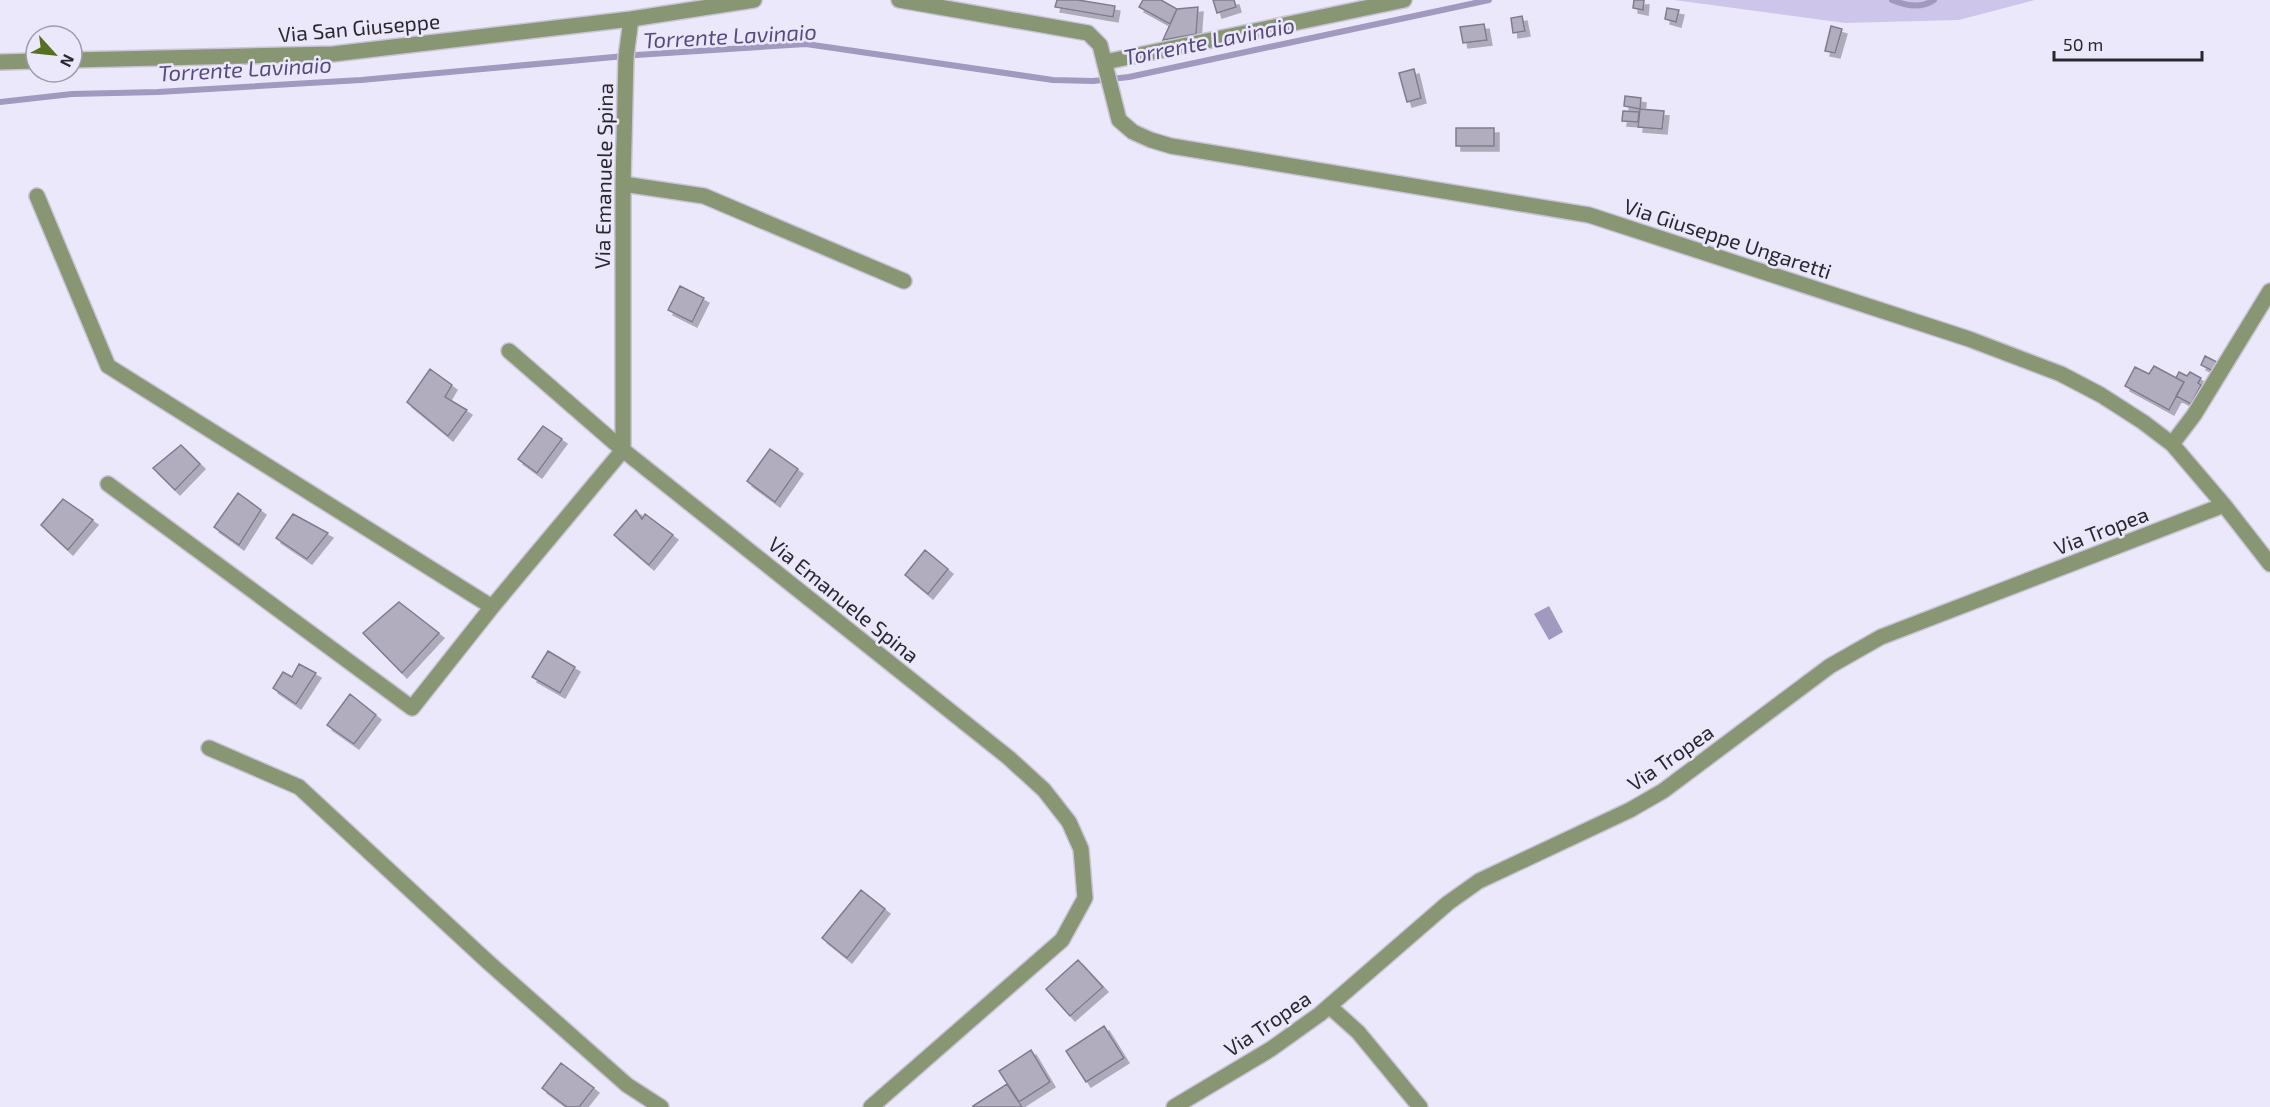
<svg xmlns="http://www.w3.org/2000/svg" width="2270" height="1107" font-family="'Exo 2',sans-serif">
	<style>
		.green { fill: #cec6ea }
		.water { fill: #a199be }
		.lines { fill: none; stroke-linecap: round; stroke-linejoin: round }
		.stream { stroke: #a199be; stroke-width: 6 }
		.building { fill: #b1adbf; stroke: #807c8d; stroke-width: 1.5; filter: url(#shadow) }
		.minor-casing { stroke: #c9c5d7; stroke-width: 18 }
		.minor { stroke: #889674; stroke-width: 15 }
		.labels { text-anchor: middle; dominant-baseline: central; stroke-width: 5; stroke-linejoin: round; paint-order: stroke }
		.street-label { font-size: 21px; fill: #29282f; stroke: #ece8fc }
		.water-label { font-size: 22px; font-style: italic; fill: #584a7e; stroke: #ece8fc }
	</style>
	<defs>
		<filter id="shadow"><feDropShadow dx="5" dy="5" stdDeviation="0" flood-color="#0004"/></filter>
	</defs>
	<rect width="100%" height="100%" fill="#ece8fc"/>
	<path class="green" d="M1674,0H2035L1959,20L1845,23Z"/>
	<path class="water" d="M1549,606L1563,632L1549,640L1534,614Z"/>
	<g class="lines">
		<path class="stream" d="M1892,0C1906,6 1921,9 1934,0
			M0,102L72,94L158,92L361,80L636,55L806,44L1053,80L1093,81L1129,77L1489,0"/>
	</g>
	<path class="building" d="M1057,0H1078L1115,6L1113,17L1055,7Z
		M1143,0H1161L1177,9L1170,24L1139,7Z
		M1213,0H1234L1236,7L1217,13Z
		M1634,0H1644L1643,10L1633,8Z
		M1198,7L1196,34L1163,40L1177,9Z
		M1667,8L1679,10L1676,22L1665,19Z
		M1522,16L1525,31L1513,33L1511,18Z
		M1484,24L1487,40L1463,43L1460,27Z
		M1831,26L1842,29L1835,53L1825,51Z
		M1414,69L1421,98L1407,102L1399,73Z
		M1625,96L1641,98L1640,109L1624,106Z
		M1640,109L1664,111L1662,129L1638,127Z
		M1623,111L1639,112L1638,122L1622,121Z
		M1456,128H1494V146H1456Z
		M680,286L704,298L692,322L668,310Z
		M2205,356L2217,362L2213,371L2201,365Z
		M2154,366L2184,382L2169,410L2125,386L2135,367L2149,374Z
		M430,369L452,385L445,397L467,410L448,436L407,402Z
		M2179,372L2187,376L2190,372L2201,378L2198,383L2201,385L2191,404L2176,396L2184,382L2176,378Z
		M543,426L562,439L537,473L518,459Z
		M181,445L200,464L175,490L153,468Z
		M770,449L798,469L775,502L747,481Z
		M238,493L261,510L239,545L214,527Z
		M63,499L93,520L68,550L41,525Z
		M636,510L642,519L645,514L673,535L649,565L614,535Z
		M293,514L328,533L307,559L276,538Z
		M925,550L948,569L928,594L905,575Z
		M399,602L439,633L402,673L363,633Z
		M548,651L575,667L560,693L532,677Z
		M299,664L316,673L296,704L273,688L283,672L292,677Z
		M350,694L376,715L354,744L327,725Z
		M861,890L885,909L847,958L822,938Z
		M1078,960L1103,987L1070,1016L1046,989Z
		M1104,1026L1124,1058L1086,1082L1066,1051Z
		M1031,1050L1050,1082L1019,1102L999,1071Z
		M561,1063L594,1088L579,1107H567L542,1088Z
		M1007,1084L1022,1107H973V1106Z"/>
	<g class="lines">
		<defs>
			<path id="minor" d="M899,0L1088,33L1100,45L1119,120L1133,132L1151,140L1171,146L1589,215L1969,339L2061,374L2101,395L2143,422L2172,444L2224,505L2270,564
				M631,19L626,57L623,184V450L1009,758L1044,790L1069,822L1081,849L1085,898L1062,940L871,1107
				M72,60L333,54L631,19L754,0
				M0,62L36,61
				M1105,62L1404,0
				M623,184L704,196L904,281
				M37,196L108,366L492,607
				M2172,444L2194,415L2270,291
				M108,484L412,708L492,607L623,450L509,351
				M209,748L299,787L488,962L627,1085L661,1107
				M1329,1006L1358,1032L1420,1107
				M1174,1107L1271,1049L1320,1014L1448,903L1479,881L1630,810L1663,791L1830,666L1881,637L2224,505"/>
		</defs>
		<use href="#minor" class="minor-casing"/>
		<use href="#minor" class="minor"/>
	</g>
	<g class="labels">
		<g class="street-label">
			<text transform="translate(359 27) rotate(-5)">Via San Giuseppe</text>
			<text transform="translate(603 176) rotate(-89)">Via Emanuele Spina</text>
			<text transform="translate(1728 238) rotate(18)">Via Giuseppe Ungaretti</text>
			<text transform="translate(2101 530) rotate(-21)">Via Tropea</text>
			<text transform="translate(844 599) rotate(39)">Via Emanuele Spina</text>
			<text transform="translate(1670 757) rotate(-35)">Via Tropea</text>
			<text transform="translate(1267 1023) rotate(-34)">Via Tropea</text>
		</g>
		<g class="water-label">
			<text transform="translate(730 35) rotate(-3)">Torrente Lavinaio</text>
			<text transform="translate(1209 40) rotate(-11)">Torrente Lavinaio</text>
			<text transform="translate(245 68) rotate(-3)">Torrente Lavinaio</text>
		</g>
	</g>
	<g transform="translate(54 54) rotate(117)"><circle r="28" fill="#ece8fc" stroke="#9e9baa" stroke-width="1.5"/>
	<path d="M0-4.5L10 22L0 15L-10 22Z" fill="#567022"/>
	<text y="-9" font-size="16" font-weight="bold" text-anchor="middle" fill="#29282f">N</text>
	</g>
	<path d="M2054 51v9h148v-9" fill="none" stroke="#29282f" stroke-width="3"/>
	<text x="2063" y="51" font-size="18" fill="#29282f" stroke="#ece8fc" stroke-width="4.5" paint-order="stroke">50 m</text>
</svg>
